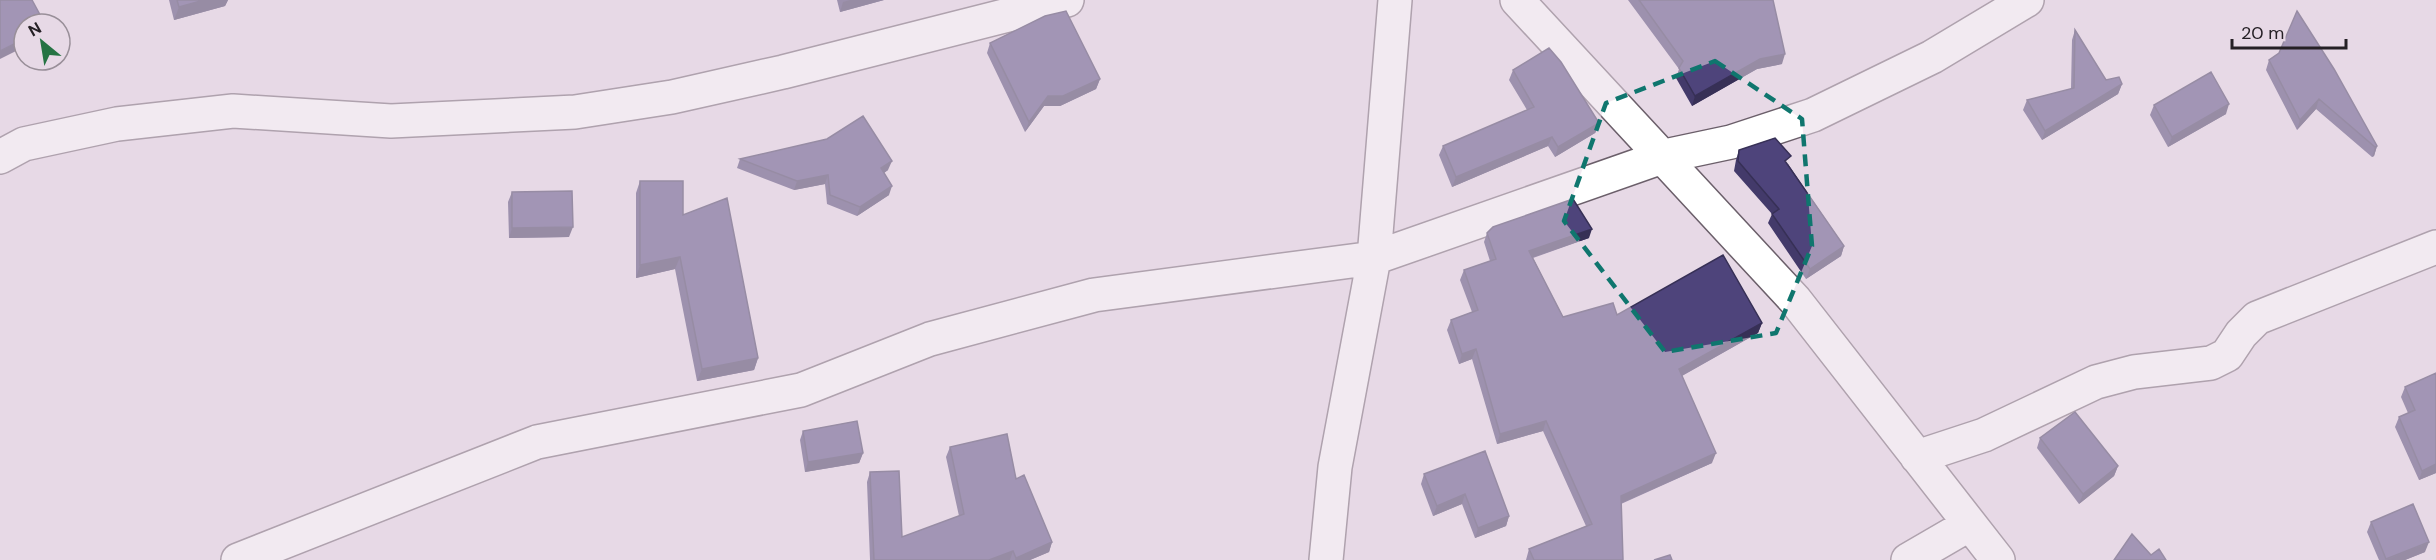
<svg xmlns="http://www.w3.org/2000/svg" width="2436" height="560" font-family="'DM Sans',sans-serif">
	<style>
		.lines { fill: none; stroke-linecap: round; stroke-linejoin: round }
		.minor-casing { stroke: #6b5f6a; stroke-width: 36 }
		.minor { stroke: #fff; stroke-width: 33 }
		.wall { fill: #433a6a }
		.shaded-wall { fill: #373056 }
		.building { fill: #4e447b; stroke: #373056; stroke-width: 1.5 }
		.marked { fill: none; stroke: #0f766e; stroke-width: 4.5; stroke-dasharray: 12 8; stroke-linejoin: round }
	</style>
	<rect width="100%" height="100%" fill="#e7d9e6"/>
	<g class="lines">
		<defs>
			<path id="minor" d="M1517,0L1795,300L1998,560
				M0,157L24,144L117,124L233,111L391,121L575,112L672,97L783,72L1067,0
				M1917,457L1984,435L2096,382L2134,372L2211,363L2227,355L2241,334L2257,318L2436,247
				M238,560L537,442L801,390L930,339L1094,295L1374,258L1665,156L1731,142L1813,115L1932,57L2027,0
				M1326,560L1335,467L1374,258L1395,0
				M1908,560L1970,524"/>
		</defs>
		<use href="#minor" class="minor-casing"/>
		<use href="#minor" class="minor"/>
	</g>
	<path class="wall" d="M169,0H228L225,6L174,20Z
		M837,0H884L840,12Z
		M1628,0H1773L1782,64L1757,69L1692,106L1676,78L1679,69Z
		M2075,30L2106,80L2122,84L2118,94L2042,140L2023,110L2027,100L2071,89L2072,40Z
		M990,43L1100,79L1096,89L1060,106H1044L1025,132L987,53Z
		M2279,53L2377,146L2374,156L2372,157L2316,109L2297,130L2266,70L2269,60Z
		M1513,70L1599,123L1595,133L1555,157L1548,146L1452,187L1439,155L1443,146L1527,110L1509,80Z
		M2154,105L2226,114L2168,147L2150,115Z
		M1739,150L1788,164L1844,246L1841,256L1806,279L1768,223L1772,214L1734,171L1736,160Z
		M740,159L888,170L884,173L889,195L857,216L827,204L825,184L794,190L737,168Z
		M640,181L683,215L758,358L754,370L697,381L675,269L636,278V193Z
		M512,192L569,237L509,238L508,202Z
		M1487,233L1589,238L1533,258L1563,317L1617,315L1762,323L1758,333L1682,376L1712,463L1621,504L1623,560H1526L1529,549L1586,526L1543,431L1497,444L1472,359L1459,364L1447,330L1451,320L1472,312L1460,280L1464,270L1490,261L1484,242Z
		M2436,373V473L2419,480L2395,427L2399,417L2408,413L2401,397L2405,387Z
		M803,431L863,453L859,463L805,472L800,440Z
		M2040,438L2118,466L2114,476L2079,504L2037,448Z
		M950,447L1016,479L1052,542L1049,552L1030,560H870L867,482L870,472L902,537L959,516L946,457Z
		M1424,474L1509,516L1506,526L1475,538L1462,504L1433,516L1421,484Z
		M2371,522L2425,552L2405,560H2379L2367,532Z"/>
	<path class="shaded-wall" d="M204,0H228L225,6L174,20L179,7Z
		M850,0H884L840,12L843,2Z
		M24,39V47L0,59V51Z
		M1785,54L1782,64L1757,69L1692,106L1695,96L1760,59Z
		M1100,79L1096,89L1060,106H1044L1025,132L1029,122L1048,96Z
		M2122,84L2118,94L2042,140L2045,131Z
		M2319,99L2316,109L2297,130L2300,120Z
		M2229,104L2226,114L2168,147L2172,137Z
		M1599,123L1595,133L1555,157L1558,147Z
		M1552,137L1548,146L1452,187L1456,177Z
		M2377,146L2374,156L2372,157L2375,147Z
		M892,161L888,170L878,177L881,168Z
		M828,175L825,184L794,190L797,181Z
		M892,186L889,195L857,216L860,207Z
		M573,227L569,237L509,238L512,228Z
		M1592,229L1589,238L1525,260L1529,251Z
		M1844,246L1841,256L1806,279L1810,269Z
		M680,257L675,269L636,278L640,265Z
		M1762,323L1758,333L1676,379L1679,369Z
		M1476,349L1472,359L1459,364L1462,354Z
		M758,358L754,370L697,381L702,369Z
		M1546,421L1543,431L1497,444L1500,434Z
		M863,453L859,463L805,472L808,462Z
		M1716,453L1712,463L1617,505L1621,496Z
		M2436,464V473L2419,480L2422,471Z
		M2118,466L2114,476L2079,504L2083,494Z
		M1465,494L1462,504L1433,516L1437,506Z
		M1509,516L1506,526L1475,538L1478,528Z
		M1052,542L1049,552L1030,560H1015L1016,558Z
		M2429,542L2425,552L2405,560H2386Z
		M1013,551L1010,560H989Z"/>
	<path class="building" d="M0,0H32L45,24H24V39L0,51Z
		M177,0H204L179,7Z
		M1639,0H1773L1785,54L1760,59L1695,96L1679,68L1683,61Z
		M1066,11L1100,79L1063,96H1048L1029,122L990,43L1045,16Z
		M2297,11L2334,69L2377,146L2375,147L2319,99L2300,120L2269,60L2279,53Z
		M2075,30L2106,80L2119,77L2122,84L2045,131L2027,100L2074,88Z
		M1549,48L1561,62L1599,123L1558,147L1552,137L1456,177L1443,146L1534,107L1513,70Z
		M2211,72L2229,104L2172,137L2154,105Z
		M863,116L892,161L881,168L892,186L860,207L830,195L828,175L797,181L740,159L827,139Z
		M1775,138L1791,156L1785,161L1844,246L1810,269L1772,214L1779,209L1738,161L1739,150Z
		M640,181H683V215L727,198L758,358L702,369L680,257L640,265Z
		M572,191L573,227L512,228V192Z
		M1573,199L1592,229L1529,251L1563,317L1613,303L1617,315L1723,255L1762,323L1679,369L1716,453L1621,496L1623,560H1534L1529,549L1592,524L1546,421L1500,434L1476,349L1462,354L1451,320L1478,310L1464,270L1496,259L1487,233L1493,227Z
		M2436,373V464L2422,471L2399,417L2415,410L2405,387Z
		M2075,412L2118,466L2083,494L2040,438Z
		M857,421L863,453L808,462L803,431Z
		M1007,434L1016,479L1024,475L1052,542L1016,558L1013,551L989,560H874L870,472L899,471L902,537L964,514L950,447Z
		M1485,451L1509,516L1478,528L1465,494L1437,506L1424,474Z
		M2413,504L2429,542L2386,559L2371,522Z
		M2132,534L2151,555L2159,549L2166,560H2114Z
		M1670,555L1672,560H1654Z"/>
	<path d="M0 0H2436V560H0ZM1715,61L1802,119L1812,246L1776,333L1665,352L1564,221L1606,103Z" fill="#e7d9e6" fill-opacity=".55" fill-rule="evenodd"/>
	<path class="marked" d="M1715,61L1802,119L1812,246L1776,333L1665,352L1564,221L1606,103Z"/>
	<g transform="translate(42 42) rotate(330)"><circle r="28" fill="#e7d9e6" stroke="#998f99" stroke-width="1.5"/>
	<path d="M0-4.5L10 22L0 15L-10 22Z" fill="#257343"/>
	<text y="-9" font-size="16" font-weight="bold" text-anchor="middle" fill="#252025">N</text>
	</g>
	<path d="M2232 39v9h114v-9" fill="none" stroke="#252025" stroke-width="3"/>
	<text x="2241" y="39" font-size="18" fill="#252025" stroke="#e7d9e6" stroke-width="4.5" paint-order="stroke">20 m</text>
</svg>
